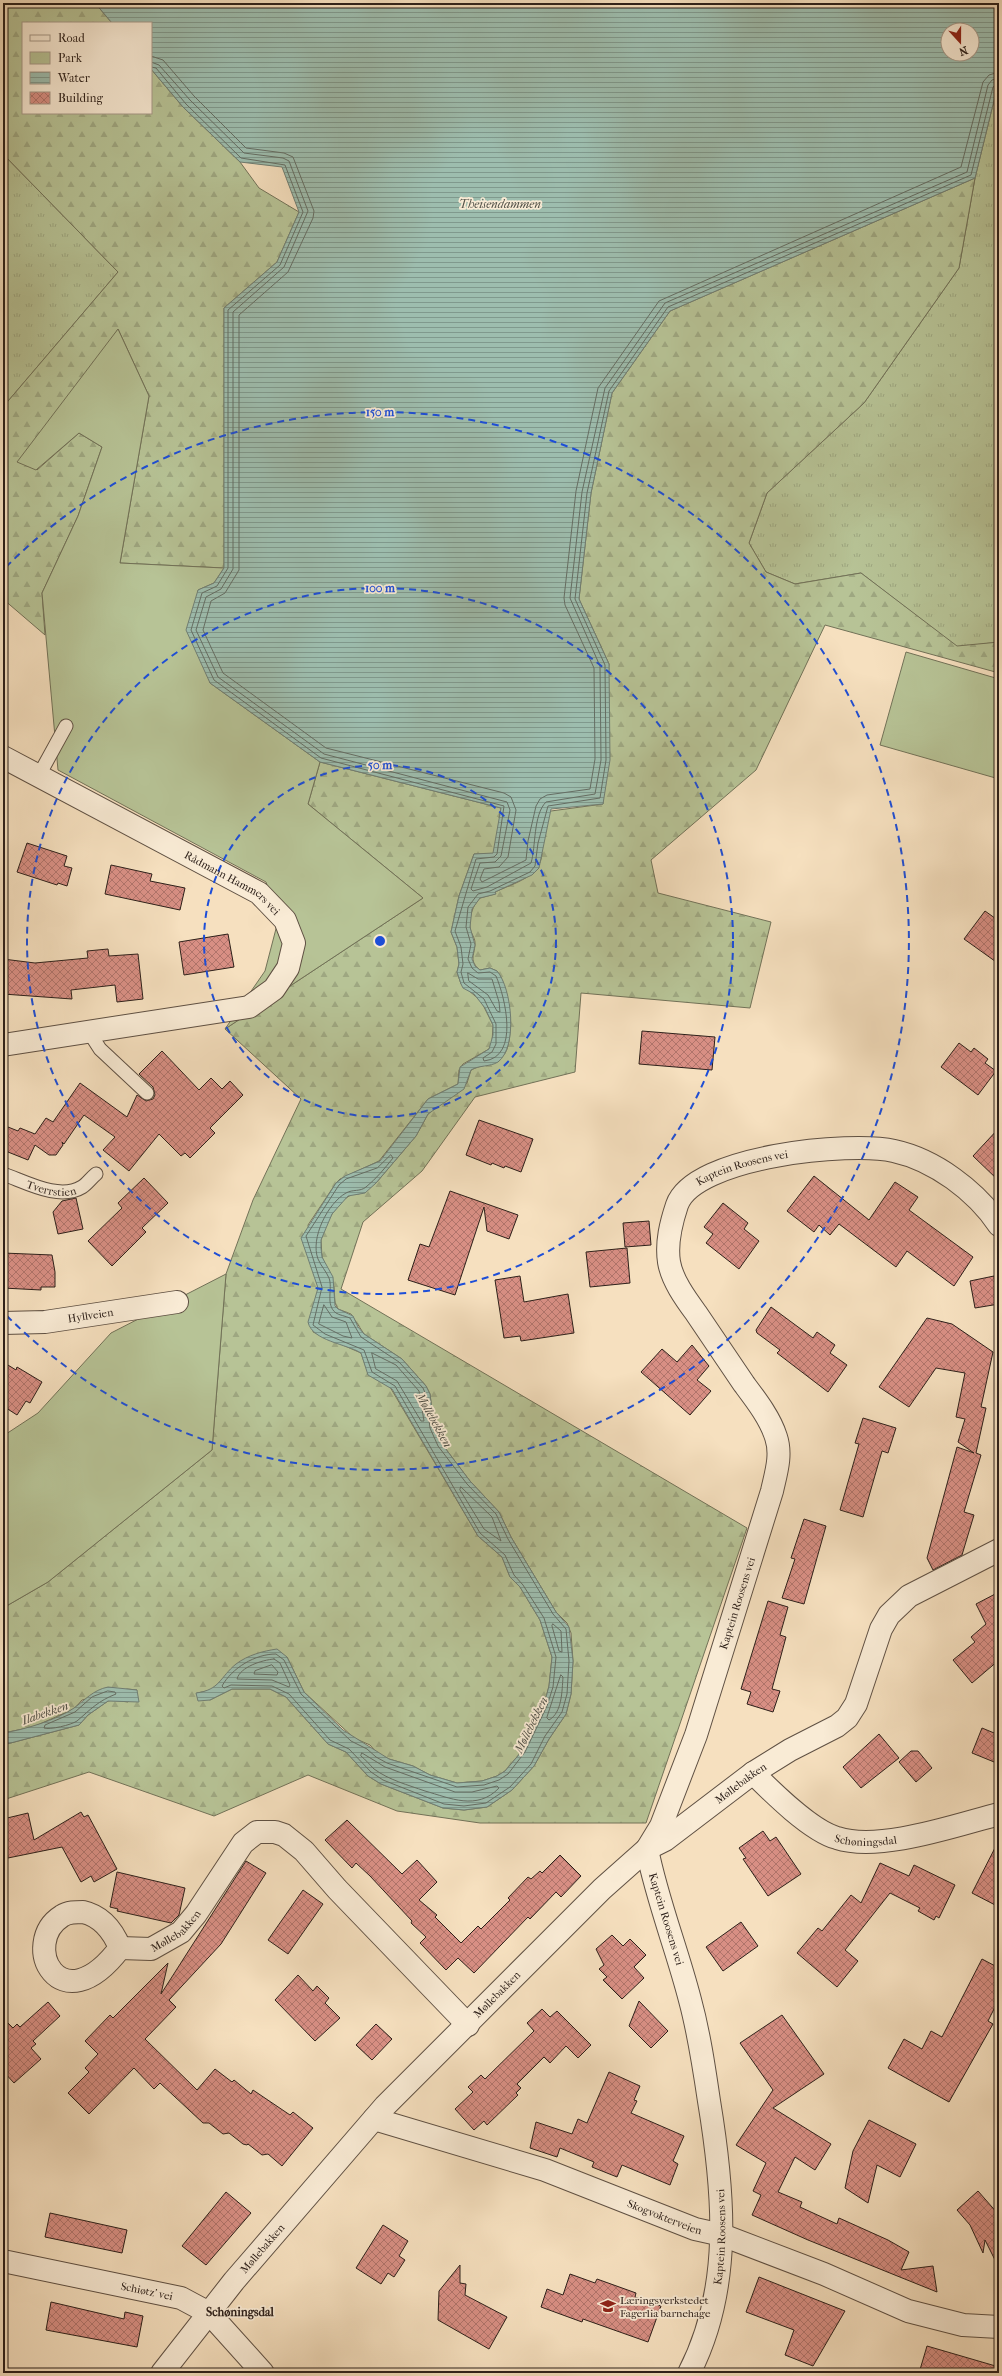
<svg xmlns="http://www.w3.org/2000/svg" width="1002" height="2376" font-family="'IM FELL French Canon',serif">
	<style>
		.grass { fill: url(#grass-tufts); stroke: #727258 }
		.forest { fill: url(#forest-firs); stroke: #727258; fill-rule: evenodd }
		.green { fill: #b7c396; stroke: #727258 }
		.water { fill: url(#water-rules); stroke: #707e73; fill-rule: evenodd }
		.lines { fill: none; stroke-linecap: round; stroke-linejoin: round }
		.shore { stroke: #656e64; stroke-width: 1 }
		.building { fill: url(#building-cross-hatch); stroke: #2d201a }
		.lane-casing { stroke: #5f5043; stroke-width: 15 }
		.street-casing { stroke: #5f5043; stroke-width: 24 }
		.lane { stroke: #f9ebd5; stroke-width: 13 }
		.street { stroke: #f9ebd5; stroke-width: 22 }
		.ring { fill: none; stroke: #1d4ed8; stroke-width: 2; stroke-dasharray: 7 5 }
		.labels { text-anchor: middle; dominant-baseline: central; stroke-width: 3.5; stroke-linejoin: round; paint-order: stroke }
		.street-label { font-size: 11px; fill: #2d201a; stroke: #f9ebd5 }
		.poi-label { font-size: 11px; fill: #2d201a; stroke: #f9ebd5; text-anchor: start }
		.water-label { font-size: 12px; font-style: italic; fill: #4f4f46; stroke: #f9ebd5 }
		.neighbourhood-label { font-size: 12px; font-weight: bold; fill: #2d201a; stroke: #f9ebd5 }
		.centre { fill: #1d4ed8; stroke: #f9ebd5; stroke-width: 2 }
		.ring-label { font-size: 12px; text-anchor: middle; font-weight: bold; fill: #1d4ed8; stroke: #f9ebd5; stroke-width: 3.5; stroke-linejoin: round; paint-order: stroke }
	</style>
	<defs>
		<pattern id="grass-tufts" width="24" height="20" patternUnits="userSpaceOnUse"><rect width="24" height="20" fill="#b7c396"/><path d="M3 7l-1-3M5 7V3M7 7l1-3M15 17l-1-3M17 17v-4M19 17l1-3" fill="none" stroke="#9ea781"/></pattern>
		<pattern id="forest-firs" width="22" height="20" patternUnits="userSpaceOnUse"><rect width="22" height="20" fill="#b7c396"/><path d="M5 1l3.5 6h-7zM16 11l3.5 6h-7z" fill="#9ea781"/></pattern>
		<pattern id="water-rules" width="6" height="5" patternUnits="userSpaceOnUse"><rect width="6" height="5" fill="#9dbdae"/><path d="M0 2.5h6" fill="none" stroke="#80998d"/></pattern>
		<pattern id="building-cross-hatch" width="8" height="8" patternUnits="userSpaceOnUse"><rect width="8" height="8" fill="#d88f84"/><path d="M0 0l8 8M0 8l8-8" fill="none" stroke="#b0746b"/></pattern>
	</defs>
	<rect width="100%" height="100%" fill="#f6e0bf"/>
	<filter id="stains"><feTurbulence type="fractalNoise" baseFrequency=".005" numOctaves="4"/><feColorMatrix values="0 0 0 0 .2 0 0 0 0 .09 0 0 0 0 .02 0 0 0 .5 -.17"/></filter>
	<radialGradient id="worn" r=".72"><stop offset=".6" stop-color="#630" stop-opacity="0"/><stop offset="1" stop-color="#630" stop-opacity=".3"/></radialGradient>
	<path class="grass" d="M999,80V642L957,647L861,573L795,584L766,572L749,543L767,493L864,403L959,268L975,178Z
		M3,154L118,272L3,407Z"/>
	<path class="forest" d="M3,3H95L112,23H23V113H151V69L183,107L240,162L259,188L299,212L277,262L224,308V568L120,563L149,396L118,329L37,470L79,433L102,447L78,516L42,593L45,635L3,599V407L118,272L3,154Z
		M975,178L959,268L864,403L767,493L749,543L766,572L795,584L861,573L957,646L999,642V673L825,625L756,770L651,860L658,893L771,922L750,1008L581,993L575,1072L475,1097L422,1171L363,1222L341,1289L747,1528L646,1823H480L397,1811L308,1775L214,1816L89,1772L3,1800V1745L79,1725L88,1715L108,1701L113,1700L128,1702L137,1690L127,1689L82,1700L74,1709L33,1727L3,1733V1608L48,1582L212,1450L226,1274L253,1200L301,1099L225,1029L423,898L308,804L320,762L501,808L499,818L603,804L609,664L579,599L591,493L612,393L670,311ZM542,853C541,877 514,883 495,892V894L480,898C473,905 469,916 470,927C470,933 476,938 475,945C474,956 469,961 480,970L490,968L497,971C509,985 517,1044 502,1057C492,1066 482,1064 471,1070L467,1083L428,1114L416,1136L376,1183L359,1194H352L342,1201L332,1214L325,1227L321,1240L322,1257L334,1287L335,1303L338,1309L351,1314L364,1334L402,1359L426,1386L430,1394L434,1427L442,1444L470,1481L499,1512L511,1537L556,1612L567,1623L571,1633L573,1661L571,1694L566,1714L549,1739L534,1766L512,1790L487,1807L464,1810L443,1808L381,1784L368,1776L346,1752L328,1744L286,1697L270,1689H232L210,1700L197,1693L212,1690L237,1664L287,1657L304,1692L354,1738L370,1745L378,1754L389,1759L413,1766L430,1775L457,1783L482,1781L497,1776L505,1771L522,1751L544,1705L549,1686L552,1657L540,1620L520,1587L510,1577L502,1557L478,1536L390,1387C367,1374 370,1379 361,1353L313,1332L318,1288L308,1225L336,1183L340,1179L379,1161L428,1099L458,1084L459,1070L463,1064L489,1049L492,1043L493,1025L481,1001L461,984L457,972L459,964L457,947L451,932L459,896L474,854Z"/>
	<path class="green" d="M118,329L149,396L120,563L224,568L214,583L198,590L210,683L320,762L308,804L423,898L225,1029L265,971L278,921L266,882L58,770L42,593L78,516L102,447L79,433L36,470L17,462Z
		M906,652L999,679V779L880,745Z
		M226,1274L212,1450L48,1582L3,1608V1436L38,1413L111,1333Z"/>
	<path class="water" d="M95,3H999V80L975,178L670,311L612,393L591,493L579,599L609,664L610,760L603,804L551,809L539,868L532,875L495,892L496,894L480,898L472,909L470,927L475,945L472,959L475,966L480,970L490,968L497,971C512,988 518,1047 498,1062C490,1067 479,1065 471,1070L464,1089L428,1114L416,1136L376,1183L365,1193L348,1196L332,1214L321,1240V1248L322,1257L333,1277L335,1306L338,1309L353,1316L358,1327L364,1334L402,1359L426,1386L430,1394L434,1427L442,1444L470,1481L499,1512L511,1537L556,1612L569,1627L573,1661L571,1694L566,1714L549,1739L534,1766L512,1790L487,1807L464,1810L443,1808L381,1784L368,1776L346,1752L328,1744L286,1697L270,1689H232L210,1700L198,1701L196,1693C220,1690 220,1677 236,1664C248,1655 263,1651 277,1649L287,1657L304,1692L343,1730L389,1759L413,1766L430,1775L457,1783L482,1781L497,1776L505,1771L522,1751L544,1705L549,1686L552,1657L540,1620L520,1587L510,1577L502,1557L478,1536L392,1389L368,1375L361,1353C347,1344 312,1341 308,1322L318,1288L301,1238L336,1183L345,1176L380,1161L428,1099L458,1084L460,1067L489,1049L493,1035V1025L485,1008L474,994L463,988L461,984L457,972L459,964L457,947L451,932L459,896L474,854L493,853L501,808L320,762L210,683L186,630L198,590L214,583L224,568V308L277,262L299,212L282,167L240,162L183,107L151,69V23H112ZM948,30H972V54H948Z
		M108,1687L137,1690L139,1702L108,1701L88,1715L79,1725L3,1745V1733C23,1730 57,1720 74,1708C85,1700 93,1690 108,1687Z"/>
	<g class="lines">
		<path class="shore" d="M151,56L163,60L194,96L246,148L284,153L293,157L314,211L313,218L288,272L239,315V570L225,593L211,601L203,630L223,673L326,748L504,793L511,797L516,810L508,857L499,867L484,869L480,879L482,882L526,860L528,841L536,806L540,799L547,795L590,789L595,759L594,668L565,605L564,598L576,491L598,388L659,301L961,167L983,82L989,75L999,72
			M151,62L159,65L190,100L244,153L283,158L289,161L308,211L284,267L233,312V569L221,589L206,597L196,630L218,677L324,754L507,802L510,810L501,856L495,862L480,863L471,889L473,891L487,887L531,863C536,847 533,815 546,802L595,794L601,760L600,666L570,598L582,492L605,388L665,303L967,172L988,85L992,80L999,78
			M151,67L156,68L186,104L241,158L285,165L303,212L280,265L228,310V568L217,586L202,593L191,630L214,680L321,758L504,806L497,854L494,857L476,859L455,931L461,947L463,964L461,972L464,983L484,999L496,1024V1044L492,1052L483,1058L484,1061C520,1057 505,997 496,976L490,972L478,973L472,968L468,959L471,944L466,927L468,907L478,894L490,891L530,872L535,866L538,843L548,806L600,798L606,760L605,665L575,599L587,493L609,391L668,307L971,175L993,87L999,83
			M468,973L478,979H492L499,1002L500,1012L497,1011L488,995L469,981Z
			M391,1155L393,1158C385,1168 376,1179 366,1187C360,1192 353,1189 346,1193C328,1203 310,1238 318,1259C321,1266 326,1271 329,1278C333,1288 325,1305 336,1313C339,1315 345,1316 350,1318L361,1337L399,1362L423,1388L426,1395L430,1428L438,1446L467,1484L496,1514L508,1539L553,1614L566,1629L569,1661L567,1694L562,1712L545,1736L531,1764L510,1787L486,1803L464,1806L444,1804L383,1780L371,1772L349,1749L330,1740L289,1694L272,1686L231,1685L224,1688L222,1686C232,1668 255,1654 276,1654L284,1660L301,1694L351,1741L367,1749L376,1757L387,1763L457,1787L484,1785L499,1780L508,1774L525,1752L547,1706L553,1687L556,1657L544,1618L523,1585L514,1575L505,1555L480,1533L395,1386L372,1372L364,1350L325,1334L313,1325L322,1287L306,1236L339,1185L346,1179L377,1168Z
			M324,1305L332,1317L346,1322L352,1338L343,1336L319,1324Z
			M372,1353L396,1365L419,1391L424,1421H421L397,1381L376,1369Z
			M461,1487L492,1517L501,1541L484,1529L460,1490Z
			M553,1624L561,1631L562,1652L559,1651L552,1626Z
			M274,1659L280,1663L290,1685L289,1687L272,1680L237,1679C240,1667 262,1660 274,1659Z
			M272,1665L278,1672L277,1675L254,1674L255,1671Z
			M561,1675L563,1677C562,1691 562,1713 549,1720L547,1718Z
			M108,1691L115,1692L116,1694C98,1701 91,1709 77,1721C71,1725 50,1730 44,1728L45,1725L75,1712L92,1697Z
			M362,1753L385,1767L455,1792H472L497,1786L499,1788C477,1811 450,1798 425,1791C408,1785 389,1780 374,1769C370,1765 366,1760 361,1756Z"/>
	</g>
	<path class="building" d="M27,843L67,856L64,866L72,868L67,886L58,883L57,885L17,872Z
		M111,865L152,874L150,881L185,888L180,910L105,894Z
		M985,911L999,921V964L964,939Z
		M228,934L234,967L184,975L179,942Z
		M108,949L109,956L138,954L143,999L117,1002L115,985L71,990L72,999L3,994V959L35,963L88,958L87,951Z
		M642,1031L715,1037L712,1070L639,1064Z
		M959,1043L971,1052L974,1048L988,1059L985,1063L996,1071L978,1095L941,1067Z
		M162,1051L199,1090L211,1078L222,1089L230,1081L243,1095L210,1128L215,1133L190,1158L185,1153L181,1156L159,1134L129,1171L103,1150L115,1137L84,1115L64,1144L62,1142L63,1145L56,1155H49L35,1145L28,1160L3,1150V1125L18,1131L20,1128L35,1134L46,1118L53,1122L80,1083L127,1117L137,1095L146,1101L153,1099L155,1095L153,1087L139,1074Z
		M479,1120L533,1139L521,1172L505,1166L504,1168L492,1163L491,1165L466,1155Z
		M999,1128V1181L973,1156Z
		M814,1176L869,1220L895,1182L918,1197L909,1210L973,1257L954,1286L907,1251L896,1267L839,1224L830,1235L819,1225L814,1232L787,1211Z
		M144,1178L168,1203L142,1228L146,1232L112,1266L88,1241L122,1208L118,1203Z
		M450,1191L518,1215L509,1239L487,1231L484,1207L455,1295L408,1280L420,1244L429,1247Z
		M76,1198L83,1229L58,1234L53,1212L62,1201Z
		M723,1203L748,1223L744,1229L759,1241L739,1269L706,1243L713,1234L704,1227Z
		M649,1221L651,1245L625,1247L623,1223Z
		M627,1248L630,1283L590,1287L586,1252Z
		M3,1253L52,1255L55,1272V1287H41V1290L3,1288Z
		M520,1276L524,1302L568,1294L574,1333L521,1341L520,1336L504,1338L495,1280Z
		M994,1276L999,1304L975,1308L970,1281Z
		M771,1307L813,1338L817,1332L835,1345L830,1353L847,1365L828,1392L777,1353L780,1350L757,1333L756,1330Z
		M927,1318L952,1324L993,1352L981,1407L986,1408L976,1453L981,1455L964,1512L974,1515L962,1555L933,1570L927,1558L957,1447L974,1453L958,1442L965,1419L956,1417L965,1373L936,1368L909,1407L879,1387Z
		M692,1345L709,1366L697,1380L711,1391L690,1415L641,1372L662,1349L677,1362Z
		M3,1362L16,1370L17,1367L42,1382L30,1403L26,1401L17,1415L3,1406Z
		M863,1418L896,1428L888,1453L882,1451L863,1517L840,1510L859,1444L855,1443Z
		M804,1519L826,1526L804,1604L782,1598L795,1559L791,1558Z
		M999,1592V1660L972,1683L953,1660L975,1642L971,1637L986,1624L976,1604Z
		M768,1601L788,1607L780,1635L786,1637L772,1689L780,1691L773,1712L747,1704L751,1692L741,1689Z
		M982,1728L999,1735V1764L972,1753Z
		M879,1734L899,1758L861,1788L843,1767Z
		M911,1751H918L932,1768L916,1782L899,1762Z
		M81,1812L84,1817L88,1815L117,1869L94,1882L91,1876L81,1882L62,1847L3,1859V1819L28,1813L34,1840Z
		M347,1820L402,1874L417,1860L437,1882L419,1900L437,1915L435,1917L461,1943L478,1926L481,1929L510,1900L508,1898L528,1877L531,1879L540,1871L542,1873L560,1855L581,1876L561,1897L556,1892L530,1919L528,1917L474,1973L458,1958L446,1970L420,1943L426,1937L411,1923L412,1921L370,1876L356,1863L352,1868L325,1840Z
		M763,1831L770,1841L776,1837L801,1874L768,1896L743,1859L746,1858L739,1848Z
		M999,1840V1907L972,1893Z
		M246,1861L266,1873L221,1944L169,2000L176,2007L145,2039L197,2090L215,2069L232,2082L234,2080L251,2094L253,2090L290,2115L293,2112L313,2128L282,2166L268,2154L262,2155L248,2144L247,2145L243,2144L229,2133L223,2134L209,2123H203L160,2083L154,2089L134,2068L89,2114L68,2093L89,2072L85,2068L98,2054L85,2041L110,2015L113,2018L168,1963L161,1994Z
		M880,1863L909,1876L914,1865L955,1885L939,1918L936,1916L934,1920L918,1911L920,1908L890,1893L845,1950L858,1961L837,1987L797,1953L818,1928L822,1931L851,1895L861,1903Z
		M117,1872L185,1888L179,1915L171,1923L117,1911L118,1909L110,1907Z
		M303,1890L323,1904L288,1954L268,1940Z
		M741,1922L758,1946L723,1971L706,1947Z
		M612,1935L623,1946L630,1939L646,1955L634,1967L644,1978L622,1999L603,1980L607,1977L599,1969L604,1965L596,1949Z
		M982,1959L999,1968V1999L988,2021L993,2024L949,2102L888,2068L904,2039L922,2049L931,2031L942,2037Z
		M298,1975L313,1991L317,1986L329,1998L325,2003L340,2018L315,2041L275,2000Z
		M639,2001L668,2031L651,2048L629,2026Z
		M48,2002L60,2016L33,2041L36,2044L31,2048L41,2059L14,2083L3,2071V2018L13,2028L17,2024L20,2027Z
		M542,2009L550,2017L557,2011L591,2045L578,2058L566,2046L550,2063L544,2057L517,2084L521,2088L516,2093L518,2095L487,2125L484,2121L474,2130L455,2109L473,2092L468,2087L481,2075L485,2079L534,2031L527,2023Z
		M782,2015L824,2074L773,2108L831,2144L815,2170L795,2157L778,2192L802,2202L800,2207L837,2224L839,2218L888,2240L909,2252L901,2270L933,2266L937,2292L808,2240L752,2215L761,2195L753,2191L766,2163L736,2145L773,2090L740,2043Z
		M376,2024L392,2039L372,2060L356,2045Z
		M609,2072L640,2086L634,2100L637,2101L631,2113L684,2136L673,2161L678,2164L670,2185L622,2165L617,2177L592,2167L594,2162L560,2148L557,2157L530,2148L536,2122L572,2134L578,2119L587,2123Z
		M869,2120L916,2144L900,2177L877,2165L868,2203L845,2188L853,2151Z
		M978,2191L999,2215V2268L985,2240L983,2253L970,2225L957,2210Z
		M226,2192L251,2213L206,2265L182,2246Z
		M50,2213L127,2230L122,2253L45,2237Z
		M383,2225L408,2241L399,2256L405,2260L394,2277L388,2273L381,2284L356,2268Z
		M460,2265V2283L466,2284L465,2295L507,2317L489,2349L438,2320L439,2291Z
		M570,2274L595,2283L597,2279L636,2293L635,2297L661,2306L648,2342L583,2319L582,2322L541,2307L547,2289L563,2295Z
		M759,2277L845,2311L813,2366L785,2355L794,2330L746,2312Z
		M51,2302L124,2319L125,2312L143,2316L137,2347L46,2330Z
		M927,2346L999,2367V2373H919Z"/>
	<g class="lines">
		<defs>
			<g id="lane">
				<path d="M38,777L66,726"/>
				<path d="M89,1032L100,1049L147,1093"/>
				<path id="s1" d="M3,1174C26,1182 59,1201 82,1187C87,1184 91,1178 96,1174"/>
			</g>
			<g id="street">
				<path id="s2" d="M3,757L259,893L285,920L294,943L288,968L274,989L249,1007L3,1045"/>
				<path id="s3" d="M3,1323L45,1322L177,1302"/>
				<path id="s4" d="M753,1773C772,1792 811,1831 837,1838C880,1852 956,1825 999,1814"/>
				<path d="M83,1912C101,1916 113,1931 120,1948C60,2027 19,1943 62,1916C68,1912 76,1912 83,1912Z"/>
				<path id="s5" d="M120,1948L151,1949L181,1932L196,1914L243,1843L257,1832H275L284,1835L304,1851L337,1889L468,2025"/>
				<path id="s6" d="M374,2119L545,2170L695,2229L722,2235L824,2274L908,2311L963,2325L999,2327"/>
				<path id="s7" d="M3,2261L181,2298L209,2313L263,2373"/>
				<path id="s8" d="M162,2373L234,2281L385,2106L602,1889L647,1849L665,1840L753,1773L790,1750L837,1726L847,1718L856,1704L881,1629L889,1615L909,1596L999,1550"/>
				<path id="s9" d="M689,2373C733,2288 724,2192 709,2101C704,2067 699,2033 690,2000C677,1949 657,1900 647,1849L661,1826L696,1735L772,1491C776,1473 782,1455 776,1437C770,1418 756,1400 744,1384C728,1360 712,1337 696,1313C685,1298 672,1280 669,1262C666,1242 671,1223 677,1205C694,1156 851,1141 894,1151C935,1160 976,1191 999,1225"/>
			</g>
		</defs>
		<use href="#lane" class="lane-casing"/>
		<use href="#street" class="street-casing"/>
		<use href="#lane" class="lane"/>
		<use href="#street" class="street"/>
	</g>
	<g class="ring">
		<circle cx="380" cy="941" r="176"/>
		<circle cx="380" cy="941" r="353"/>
		<path d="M6 567A529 529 0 1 1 6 1315"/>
	</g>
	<defs>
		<symbol id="school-bare" viewBox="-9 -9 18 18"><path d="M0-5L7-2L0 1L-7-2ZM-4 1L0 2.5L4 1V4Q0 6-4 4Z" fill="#8f2418" stroke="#f9ebd5" stroke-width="2.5" paint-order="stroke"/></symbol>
	</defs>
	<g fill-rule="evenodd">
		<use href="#school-bare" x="597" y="2295" width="22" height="22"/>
	</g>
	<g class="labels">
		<g class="street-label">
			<text stroke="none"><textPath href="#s2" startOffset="262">Rådmann Hammers vei</textPath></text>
			<text stroke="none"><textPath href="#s9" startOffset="1315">Kaptein Roosens vei</textPath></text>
			<text stroke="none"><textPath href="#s1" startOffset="51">Tverrstien</textPath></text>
			<text stroke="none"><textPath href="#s3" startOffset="88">Hyllveien</textPath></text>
			<text stroke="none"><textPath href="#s9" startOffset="800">Kaptein Roosens vei</textPath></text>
			<text stroke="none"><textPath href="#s8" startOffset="830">Møllebakken</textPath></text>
			<text stroke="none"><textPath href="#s4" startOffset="136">Schøningsdal</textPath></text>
			<text transform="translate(666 1919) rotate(73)">Kaptein Roosens vei</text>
			<text stroke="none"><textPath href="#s5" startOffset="62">Møllebakken</textPath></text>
			<text stroke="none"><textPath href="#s8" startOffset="506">Møllebakken</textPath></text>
			<text stroke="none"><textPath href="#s6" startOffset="307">Skogvokterveien</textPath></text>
			<text stroke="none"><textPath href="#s9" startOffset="141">Kaptein Roosens vei</textPath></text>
			<text stroke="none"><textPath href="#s8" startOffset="160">Møllebakken</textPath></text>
			<text stroke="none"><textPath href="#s7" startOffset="147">Schiøtz' vei</textPath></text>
		</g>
		<g class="poi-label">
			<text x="620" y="2300">Læringsverkstedet<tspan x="620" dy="13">Fagerlia barnehage</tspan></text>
		</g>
		<g class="water-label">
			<text x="500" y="204">Theisendammen</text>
			<text transform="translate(434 1420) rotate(61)">Møllebekken</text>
			<text transform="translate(45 1713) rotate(-19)">Ilabekken</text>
			<text transform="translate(531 1725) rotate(-64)">Møllebekken</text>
		</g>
		<g class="neighbourhood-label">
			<text x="240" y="2312">Schøningsdal</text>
		</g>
	</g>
	<circle cx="380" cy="941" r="6" class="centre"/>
	<g class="ring-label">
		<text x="380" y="416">150 m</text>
		<text x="380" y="592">100 m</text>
		<text x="380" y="769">50 m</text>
	</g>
	<rect width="1002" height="2376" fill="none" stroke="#f6e0bf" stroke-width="16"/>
	<rect x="4" y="4" width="994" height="2368" fill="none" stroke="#2d201a" stroke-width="2"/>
	<rect x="8" y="8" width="986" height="2360" fill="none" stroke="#2d201a"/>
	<rect x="22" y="22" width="130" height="92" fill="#f9ebd5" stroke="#a79a8a"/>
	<rect x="30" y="35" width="20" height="6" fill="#f9ebd5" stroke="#a79a8a"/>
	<text x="58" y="42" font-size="12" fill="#2d201a">Road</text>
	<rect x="30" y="52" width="20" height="12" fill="#b7c396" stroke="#a79a8a"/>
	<text x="58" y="62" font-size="12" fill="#2d201a">Park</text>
	<rect x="30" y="72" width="20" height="12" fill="url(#water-rules)" stroke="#a79a8a"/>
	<text x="58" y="82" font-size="12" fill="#2d201a">Water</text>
	<rect x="30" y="92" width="20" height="12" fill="url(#building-cross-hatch)" stroke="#a79a8a"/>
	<text x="58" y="102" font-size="12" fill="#2d201a">Building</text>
	<g transform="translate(960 42) rotate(159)"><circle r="19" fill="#f9ebd5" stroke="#a79a8a"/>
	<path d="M0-3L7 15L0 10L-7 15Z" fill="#8f2418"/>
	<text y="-6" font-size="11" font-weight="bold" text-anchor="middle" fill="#2d201a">N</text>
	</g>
	<rect width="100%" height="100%" filter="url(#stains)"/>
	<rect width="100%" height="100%" fill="url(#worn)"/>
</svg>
